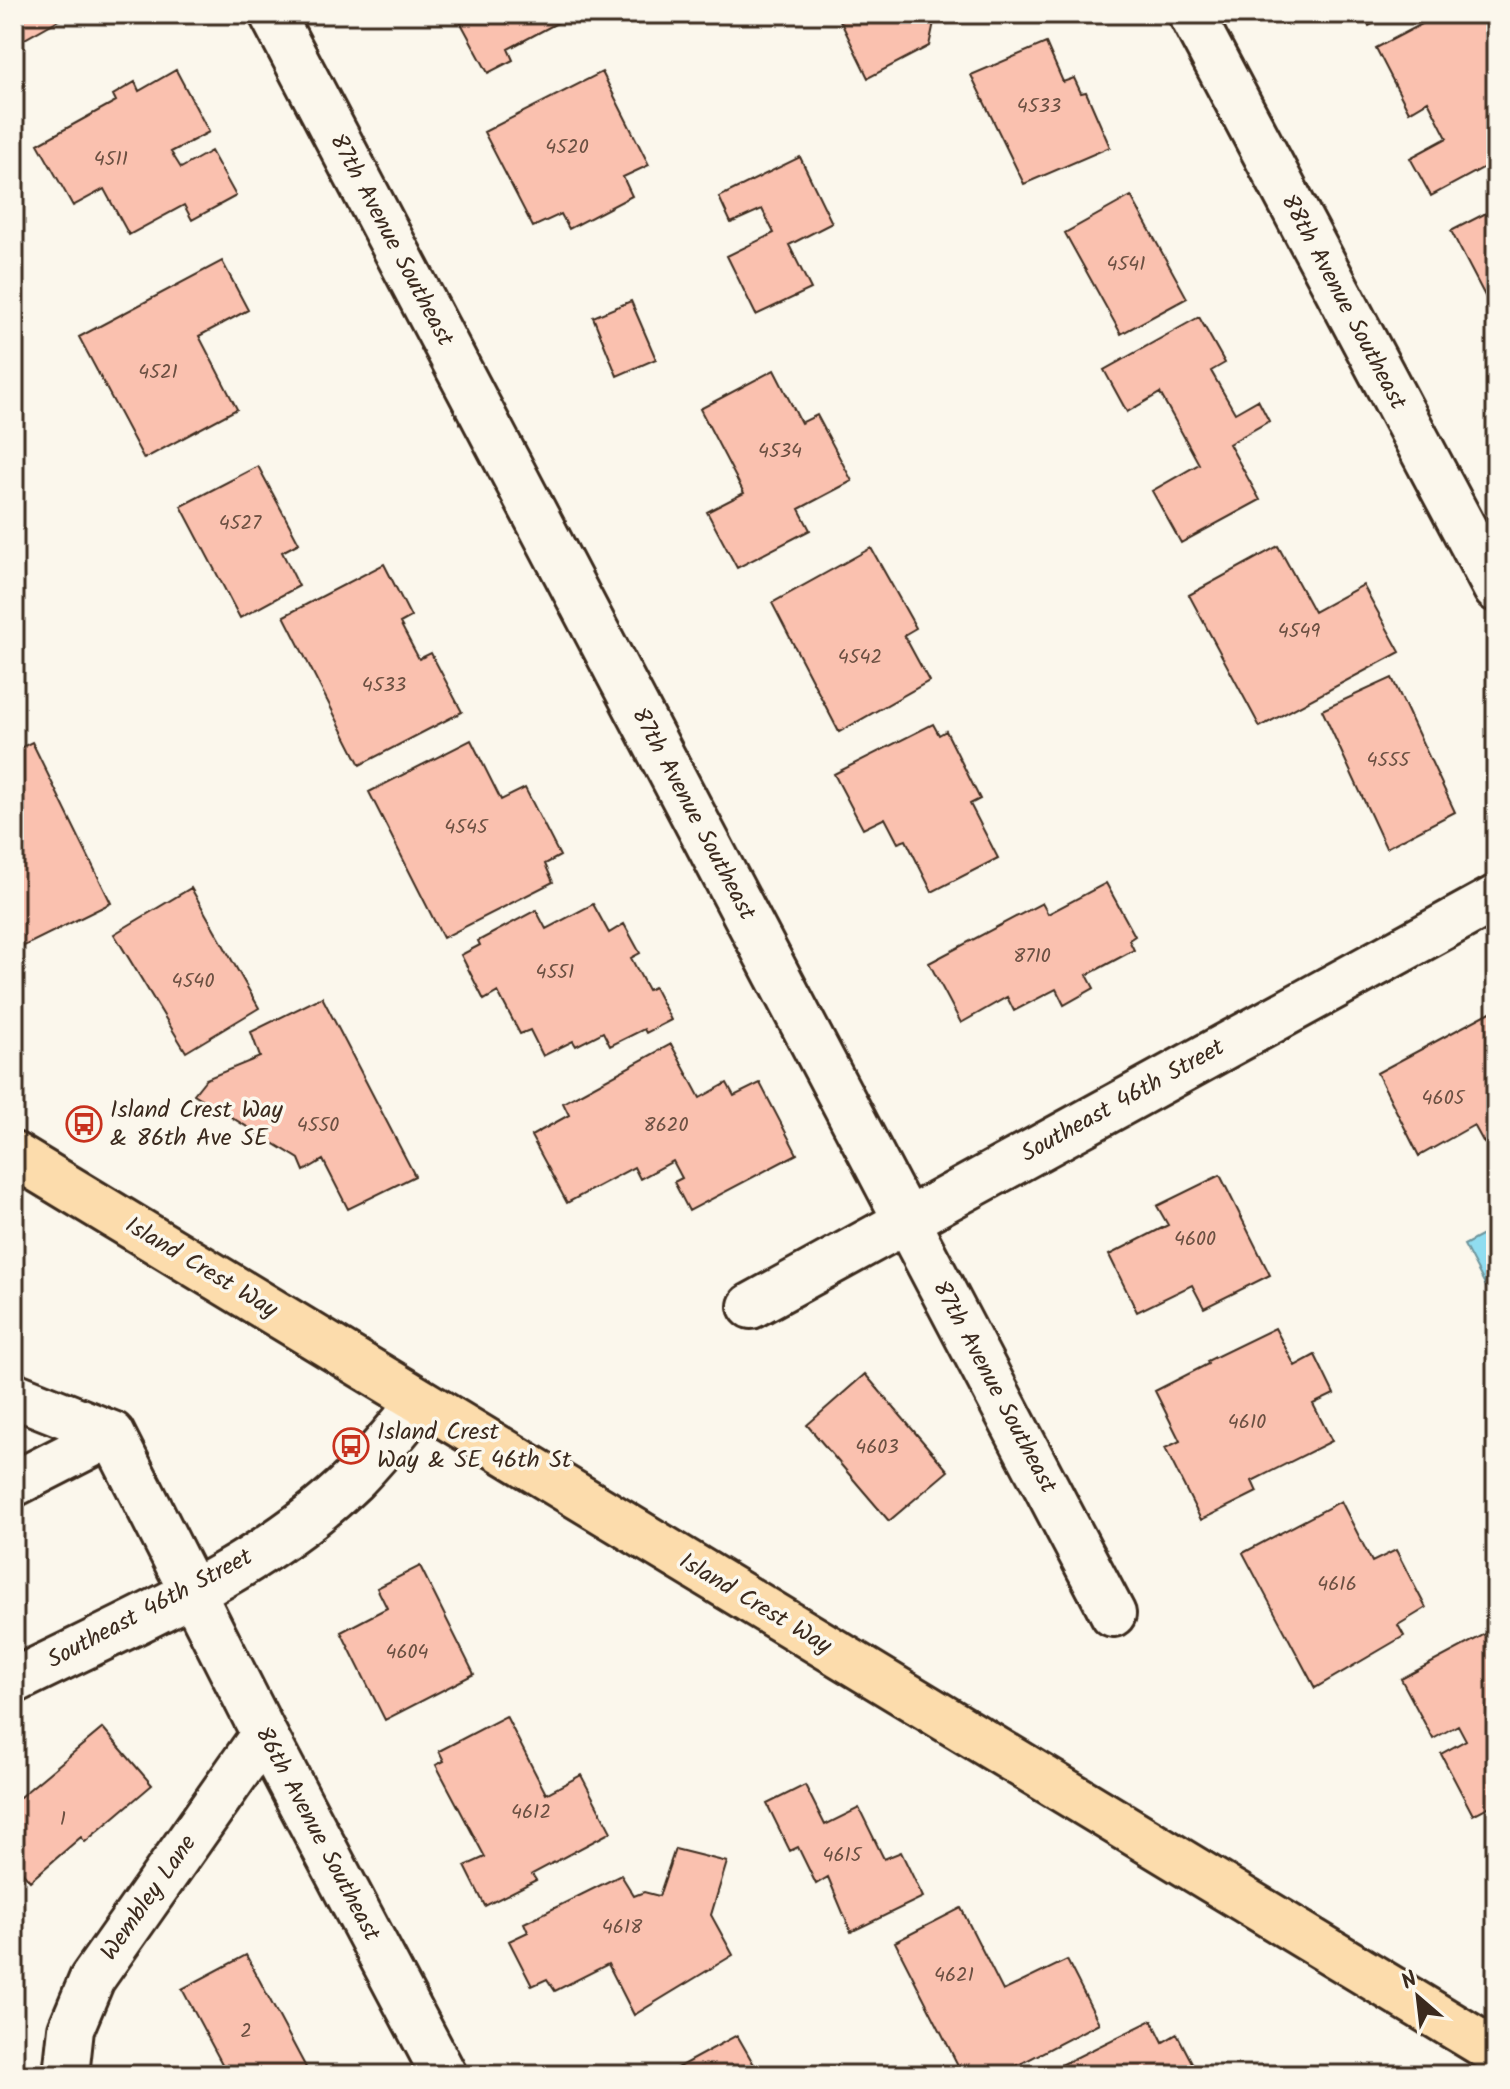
<svg xmlns="http://www.w3.org/2000/svg" width="1510" height="2089" font-family="Kalam,sans-serif">
	<style>
		.water { fill: #90ddf0; stroke: #6e959c; stroke-width: 2 }
		.building { fill: #fac1af; stroke: #3b2a1e; stroke-width: 2 }
		.lines { fill: none; stroke-linecap: round; stroke-linejoin: round }
		.minor-casing { stroke: #3b2a1e; stroke-width: 50 }
		.major-casing { stroke: #3b2a1e; stroke-width: 50 }
		.minor { stroke: #fbf7ec; stroke-width: 44 }
		.major { stroke: #fcdcac; stroke-width: 44 }
		.labels { text-anchor: middle; dominant-baseline: central; stroke-width: 7; stroke-linejoin: round; paint-order: stroke }
		.number-label { font-size: 20px; fill: #6b5042 }
		.street-label { font-size: 24px; fill: #3b2a1e; stroke: #fbf7ec }
		.poi-label { font-size: 24px; fill: #3b2a1e; stroke: #fbf7ec; text-anchor: start }
	</style>
	<rect width="100%" height="100%" fill="#fbf7ec"/>
	<filter id="ink" filterUnits="userSpaceOnUse"><feTurbulence type="fractalNoise" baseFrequency=".0125" numOctaves="2"/><feDisplacementMap in="SourceGraphic" scale="16" xChannelSelector="R" yChannelSelector="G"/><feConvolveMatrix kernelMatrix="1 2 1 2 8 2 1 2 1" color-interpolation-filters="sRGB"/></filter>
	<g filter="url(#ink)">
		<path class="water" d="M1496,1228V1305L1464,1245Z"/>
		<path class="building" d="M14,14H69L14,45Z
			M456,14H574L508,49L513,60L488,73Z
			M837,14H953L934,22L929,46L868,78Z
			M1362,14H1392L1369,26Z
			M1441,14H1496V66L1489,70L1496,83V161L1431,196L1410,158L1447,138L1428,101L1409,112L1376,48Z
			M1046,43L1063,82L1074,78L1081,93L1086,92L1110,147L1024,184L971,75Z
			M176,70L209,132L171,152L181,168L211,151L236,196L192,220L184,205L129,235L104,189L73,206L38,144L116,101L113,95L135,82L139,91Z
			M602,72L649,165L623,177L632,196L569,229L561,214L533,227L484,132Z
			M800,157L832,223L789,245L811,289L756,315L727,256L774,233L762,209L731,223L719,197Z
			M1131,196L1187,298L1121,334L1065,233Z
			M1496,208V317L1451,231Z
			M222,261L248,310L199,336L237,409L144,459L79,337Z
			M631,301L656,359L617,376L593,317Z
			M1199,317L1225,363L1211,371L1235,413L1258,400L1269,421L1229,444L1260,500L1181,543L1152,491L1199,464L1160,393L1127,412L1104,370Z
			M774,370L801,423L817,415L852,481L799,509L810,530L737,568L707,512L744,493L700,409Z
			M258,466L299,543L282,552L299,586L240,618L181,506Z
			M1278,546L1314,612L1363,585L1400,652L1260,727L1189,595Z
			M871,548L916,628L904,635L929,681L839,732L772,603Z
			M384,564L411,617L400,623L419,659L431,653L462,712L360,765L284,616Z
			M1392,678L1455,812L1386,848L1322,710Z
			M933,724L939,735L946,731L980,799L970,804L998,858L932,892L906,840L898,843L885,818L863,829L834,774Z
			M471,740L501,800L525,788L560,856L545,864L553,882L443,938L369,792Z
			M32,742L111,903L14,951V751Z
			M1106,883L1135,936L1129,940L1134,950L1087,975L1094,988L1064,1005L1056,989L1014,1011L1007,997L961,1023L929,963L1042,903L1048,914Z
			M191,888L259,1008L186,1052L114,934Z
			M593,904L609,933L624,924L640,953L631,958L648,990L654,987L671,1020L646,1033L644,1029L610,1046L603,1032L576,1046L573,1041L543,1056L530,1030L520,1034L498,992L484,1000L461,955L480,945L478,941L536,910L546,929Z
			M322,997L415,1176L348,1209L323,1160L304,1171L299,1159L194,1094L206,1079L260,1057L251,1032Z
			M1496,1009V1136L1484,1143L1474,1125L1419,1156L1377,1073Z
			M671,1044L700,1098L727,1083L734,1096L760,1083L797,1154L689,1211L674,1182L682,1178L673,1161L640,1179L634,1167L567,1203L531,1136L569,1115L563,1103Z
			M1220,1175L1270,1275L1204,1308L1192,1285L1137,1312L1109,1255L1168,1225L1157,1206Z
			M1275,1328L1295,1366L1315,1355L1334,1394L1313,1404L1332,1441L1252,1481L1257,1492L1201,1520L1165,1448L1180,1441L1155,1391L1208,1364L1207,1361Z
			M865,1374L948,1471L889,1521L807,1425Z
			M1341,1501L1372,1562L1396,1550L1426,1608L1398,1625L1404,1636L1315,1688L1243,1553Z
			M420,1566L474,1674L385,1720L341,1632L387,1608L377,1588Z
			M1489,1632L1496,1645V1803L1473,1815L1441,1754L1466,1740L1458,1725L1433,1739L1401,1679Z
			M506,1716L546,1794L581,1775L611,1832L532,1874L536,1880L485,1906L465,1866L485,1857L436,1765L444,1761L439,1751Z
			M103,1728L152,1785L85,1842L81,1837L30,1881L14,1862V1802Z
			M805,1785L825,1825L859,1808L884,1859L901,1852L923,1897L851,1932L828,1877L816,1884L798,1847L790,1851L767,1804Z
			M675,1849L727,1862L711,1915L733,1955L634,2015L608,1964L555,1991L547,1979L532,1986L509,1941L528,1932L524,1923L621,1875L634,1896L644,1892L659,1896Z
			M961,1908L1003,1991L1067,1960L1099,2023L999,2075H963L895,1942Z
			M246,1955L310,2075H228L182,1989Z
			M1152,2020L1163,2042L1177,2034L1198,2074L1206,2070L1209,2075H1041Z
			M737,2035L760,2075H664Z"/>
		<g class="lines">
			<defs>
				<path id="minor" d="M272,14L1113,1614
					M1191,14L1496,589
					M751,1306L1496,898
					M14,1395L112,1434L264,1734L444,2075
					M14,1484L112,1434
					M14,1681C130,1623 259,1571 353,1480C377,1456 398,1428 421,1402
					M66,2075L71,2029L92,1979L264,1734"/>
				<path id="major" d="M14,1155L1496,2052"/>
			</defs>
			<use href="#minor" class="minor-casing"/>
			<use href="#major" class="major-casing"/>
			<use href="#minor" class="minor"/>
			<use href="#major" class="major"/>
		</g>
	</g>
	<defs>
		<symbol id="bus-ring" viewBox="-11 -11 22 22"><circle r="9.5" fill="#fbf7ec" stroke="#c8321e" stroke-width="1.5"/><path d="M-5-6H5V4H4V6H2V4H-2V6H-4V4H-5ZM-3.5-4V0h7V-4ZM-3.5 1.2v1.5H-2V1.2ZM2 1.2v1.5H3.5V1.2Z" fill="#c8321e"/></symbol>
	</defs>
	<g fill-rule="evenodd">
		<use href="#bus-ring" x="64" y="1104" width="40" height="40"/>
		<use href="#bus-ring" x="331" y="1426" width="40" height="40"/>
	</g>
	<g class="labels">
		<g class="number-label">
			<text x="1039" y="107">4533</text>
			<text x="567" y="148">4520</text>
			<text x="111" y="160">4511</text>
			<text x="1126" y="265">4541</text>
			<text x="158" y="373">4521</text>
			<text x="780" y="452">4534</text>
			<text x="240" y="524">4527</text>
			<text x="1299" y="632">4549</text>
			<text x="860" y="658">4542</text>
			<text x="384" y="686">4533</text>
			<text x="1388" y="761">4555</text>
			<text x="466" y="828">4545</text>
			<text x="1032" y="957">8710</text>
			<text x="555" y="973">4551</text>
			<text x="193" y="982">4540</text>
			<text x="1443" y="1099">4605</text>
			<text x="318" y="1126">4550</text>
			<text x="666" y="1126">8620</text>
			<text x="1195" y="1240">4600</text>
			<text x="1247" y="1423">4610</text>
			<text x="877" y="1448">4603</text>
			<text x="1337" y="1585">4616</text>
			<text x="407" y="1653">4604</text>
			<text x="531" y="1813">4612</text>
			<text x="63" y="1820">1</text>
			<text x="842" y="1856">4615</text>
			<text x="622" y="1928">4618</text>
			<text x="954" y="1976">4621</text>
			<text x="246" y="2032">2</text>
		</g>
		<g class="street-label">
			<text transform="translate(391 240) rotate(62)">87th Avenue Southeast</text>
			<text transform="translate(1343 302) rotate(62)">88th Avenue Southeast</text>
			<text transform="translate(693 814) rotate(62)">87th Avenue Southeast</text>
			<text transform="translate(1123 1101) rotate(-29)">Southeast 46th Street</text>
			<text transform="translate(201 1268) rotate(31)">Island Crest Way</text>
			<text transform="translate(994 1387) rotate(62)">87th Avenue Southeast</text>
			<text transform="translate(755 1604) rotate(31)">Island Crest Way</text>
			<text transform="translate(150 1609) rotate(-28)">Southeast 46th Street</text>
			<text transform="translate(317 1834) rotate(62)">86th Avenue Southeast</text>
			<text transform="translate(149 1898) rotate(-55)">Wembley Lane</text>
		</g>
		<g class="poi-label">
			<text x="110" y="1110">Island Crest Way<tspan x="110" dy="28">&amp; 86th Ave SE</tspan></text>
			<text x="377" y="1432">Island Crest<tspan x="377" dy="28">Way &amp; SE 46th St</tspan></text>
		</g>
	</g>
	<rect width="1510" height="2089" fill="none" stroke="#fbf7ec" stroke-width="48"/>
	<rect x="24" y="24" width="1462" height="2041" fill="none" stroke="#3b2a1e" stroke-width="3" filter="url(#ink)"/>
	<g transform="translate(1418 1997) rotate(332)" stroke="#fbf7ec" stroke-width="6" paint-order="stroke">
	<path d="M0-6L14 30L0 20L-14 30Z" fill="#3b2a1e"/>
	<text y="-12" font-size="22" font-weight="bold" text-anchor="middle" fill="#3b2a1e">N</text>
	</g>
</svg>
